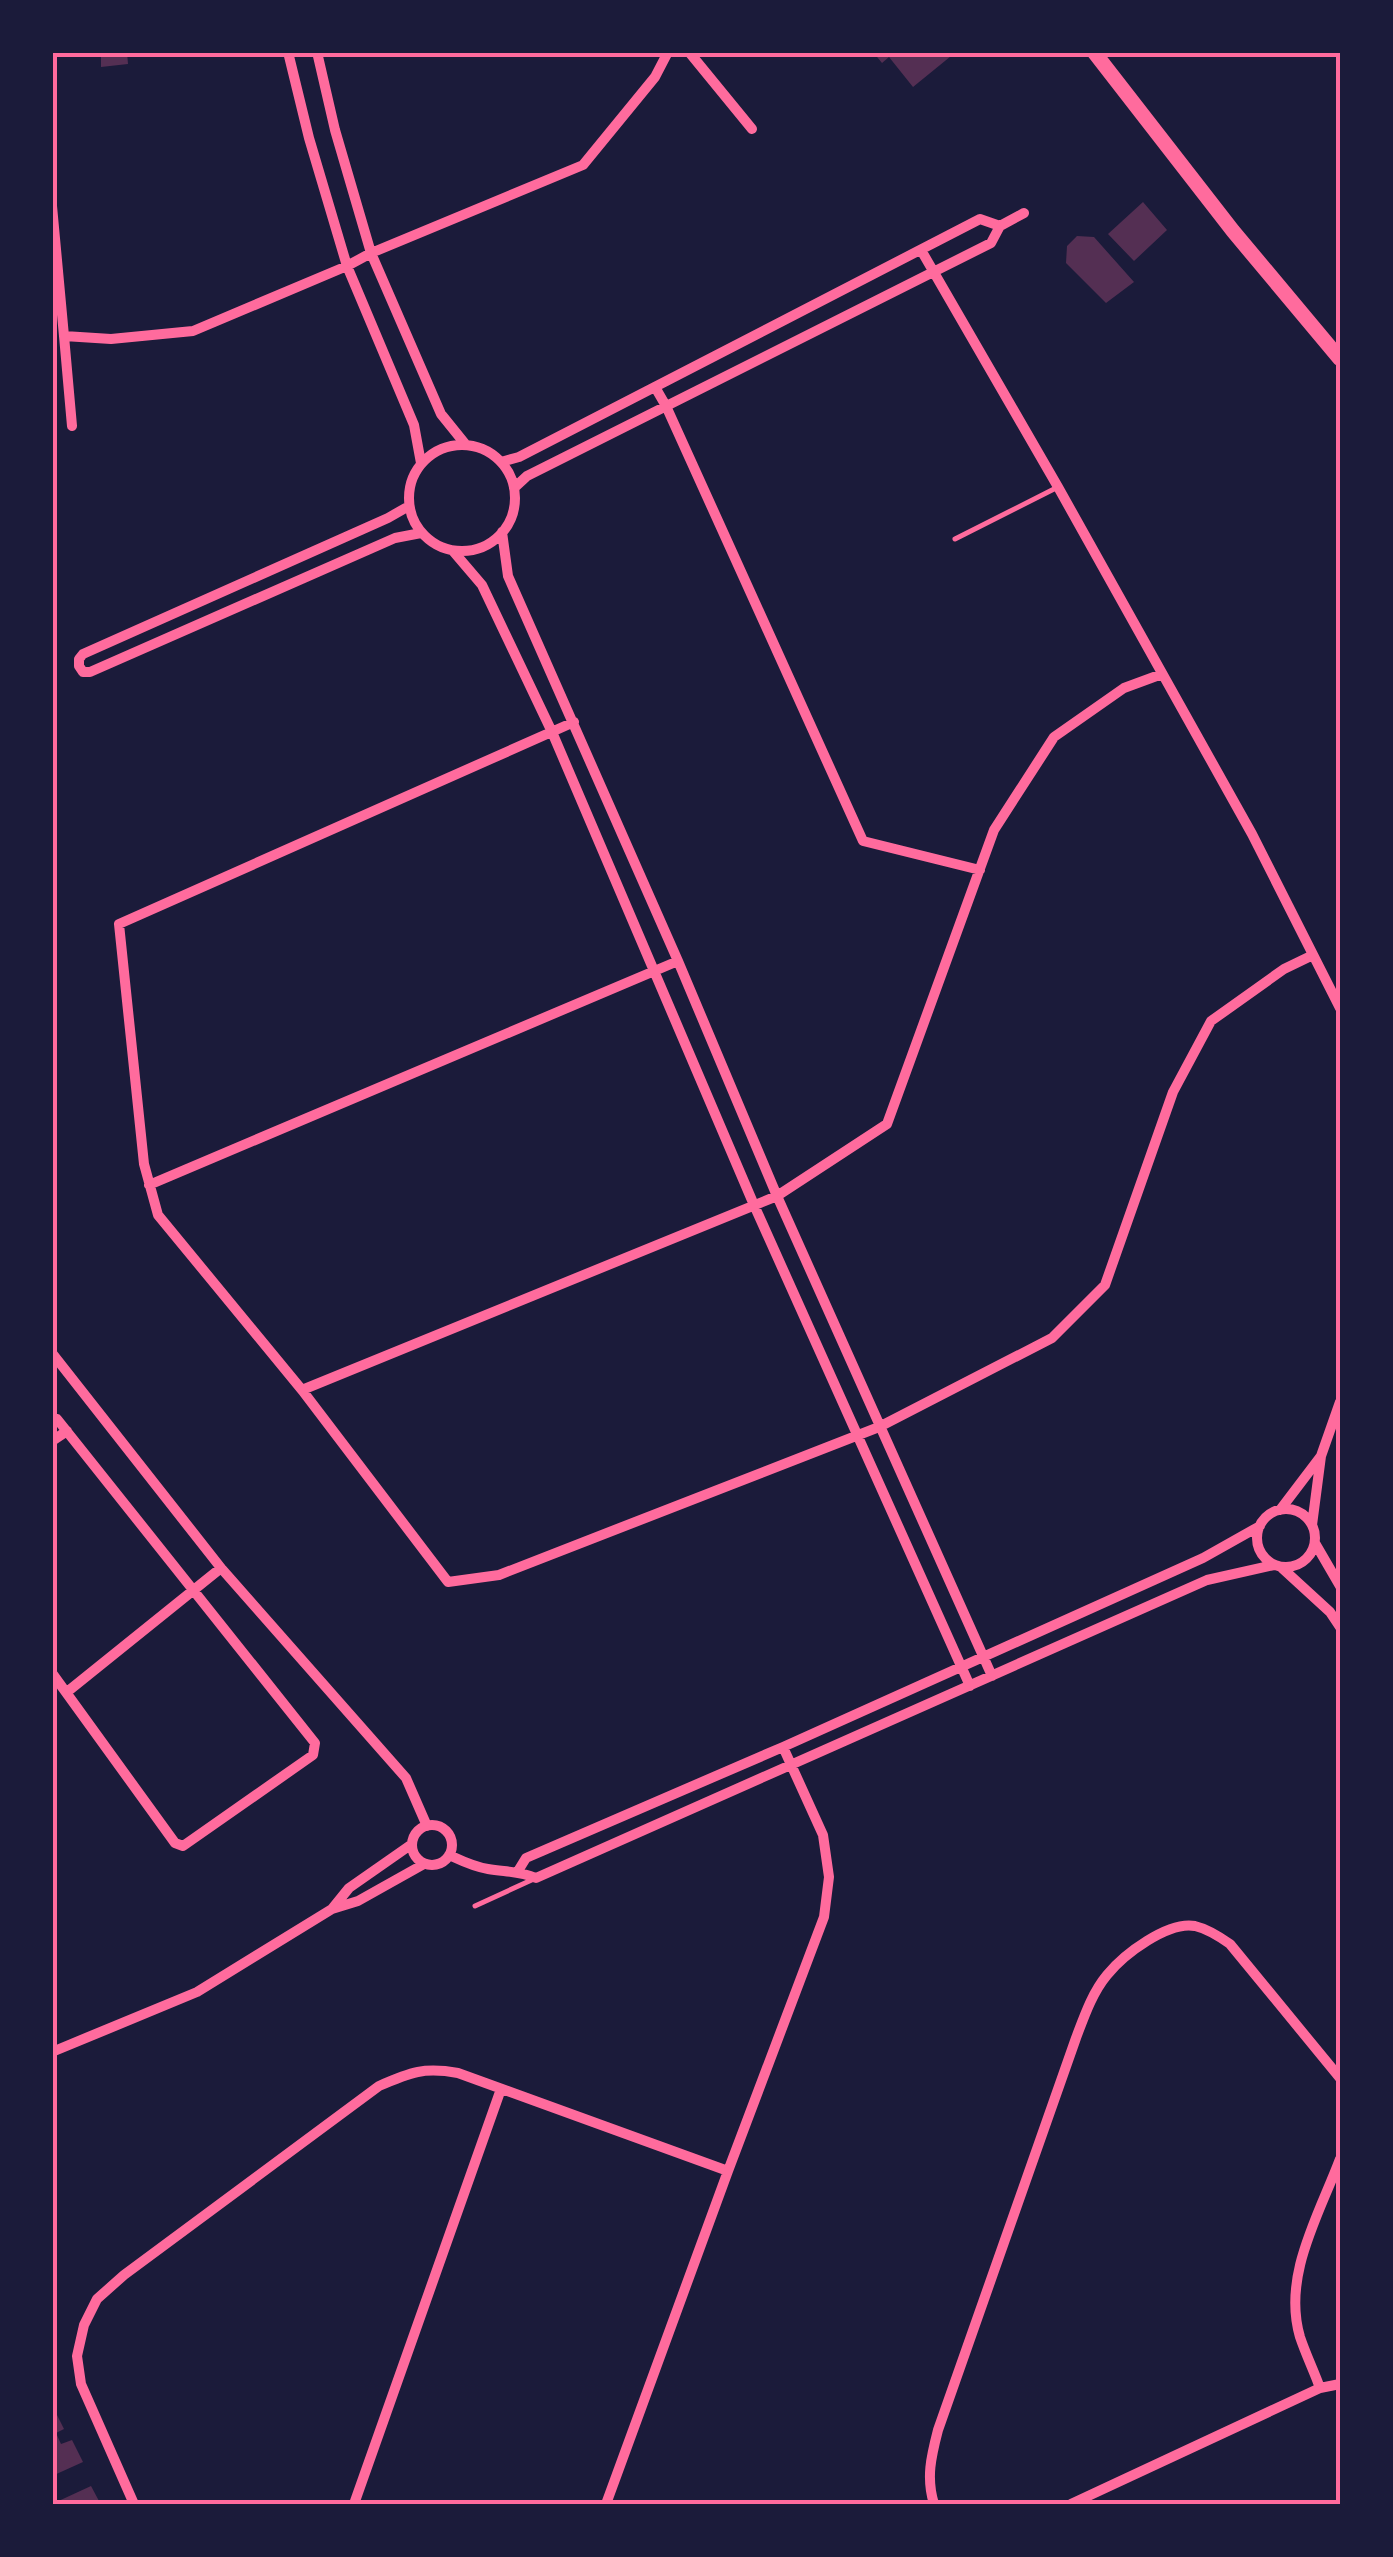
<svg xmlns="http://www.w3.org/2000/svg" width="1393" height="2557" font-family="'Asap Condensed',sans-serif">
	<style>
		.building { fill: #542f53 }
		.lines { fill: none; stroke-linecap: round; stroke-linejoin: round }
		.service { stroke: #ff6b9d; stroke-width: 5 }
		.minor { stroke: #ff6b9d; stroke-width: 10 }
		.secondary { stroke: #ff6b9d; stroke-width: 15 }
		.neatline { fill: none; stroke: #ff6b9d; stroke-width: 4 }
	</style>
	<rect width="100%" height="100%" fill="#1b1b3a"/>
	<path class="building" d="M101,52H127L128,64L101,67Z
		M873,52H956L913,87L889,57L882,63Z
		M1143,202L1167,230L1134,261L1108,234Z
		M1077,236L1094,237L1134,282L1106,303L1066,263L1067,246Z
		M52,2405L64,2429L56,2433L61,2444L72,2440L83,2462L52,2476Z
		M91,2486L99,2501L91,2504H52Z"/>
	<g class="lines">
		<path class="service" d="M955,539L1058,487
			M475,1906L536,1878"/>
		<path class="minor" d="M288,52L309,138L347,266L414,425L421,463
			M317,52L335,130L371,253L441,414L466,445
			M689,52L752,129
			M52,206L64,336L111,339L193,331L347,266L371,253L583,165L655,77L668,52
			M921,250L1058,487L1252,834L1340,1008
			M64,336L72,426
			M655,387L666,406L863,841L980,870
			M409 498a53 53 0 1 1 106 0a53 53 0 1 1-106 0Z
			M501,462L519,457L980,219L1000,226L1024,213
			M514,488L527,476L991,243L1000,226
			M409,506L388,518L83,654L79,659V666L83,672H90L395,538L421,533
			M502,532L508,576L678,961L777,1196L992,1676
			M453,551L482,585L552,732L754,1205L970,1686
			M574,722L119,924L144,1164L158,1215L302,1390L448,1582L499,1575L879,1427L1052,1338L1105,1285L1173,1092L1211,1021L1284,969L1313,955
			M149,1185L678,961
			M52,1353L221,1568L406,1778L427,1826
			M302,1390L777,1196L887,1124L994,830L1054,737L1124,688L1162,674
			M52,1441L67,1431
			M1257 1538a29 29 0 1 1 58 0a29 29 0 1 1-58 0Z
			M1280,1510L1321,1456
			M1312,1525L1321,1456L1340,1402
			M1315,1543L1340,1586
			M1282,1568L1330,1612L1340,1627
			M52,1673L175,1843L183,1846L313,1755L315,1743L57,1419
			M67,1692L221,1568
			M412 1845a20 20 0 1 1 40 0a20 20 0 1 1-40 0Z
			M449,1855C462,1861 474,1867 488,1869C506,1872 519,1871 536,1878L1207,1580L1274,1565
			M518,1871L526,1858L783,1747L1203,1558L1260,1526
			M332,1909L349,1888L412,1844
			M52,2052L197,1992L332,1909L358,1901L424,1864
			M1320,2388C1314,2371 1306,2355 1300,2337C1282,2276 1319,2215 1340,2159
			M134,2504L81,2384L77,2356L84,2325L97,2299L124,2275L379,2086C411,2072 424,2067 458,2073L728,2171
			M354,2504L501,2089
			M606,2504L728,2171L824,1917L829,1877L823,1835L783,1747
			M934,2504C926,2478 931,2457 938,2430L1076,2038C1084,2017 1092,1993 1107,1975C1124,1954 1168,1921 1195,1926C1208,1929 1220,1937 1230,1944L1340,2078
			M1071,2504L1320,2388L1340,2384"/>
		<path class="secondary" d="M1094,52L1233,231L1340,359"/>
	</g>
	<rect width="1393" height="2557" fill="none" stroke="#1b1b3a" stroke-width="110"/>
	<rect x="55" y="55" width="1283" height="2447" class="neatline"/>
</svg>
